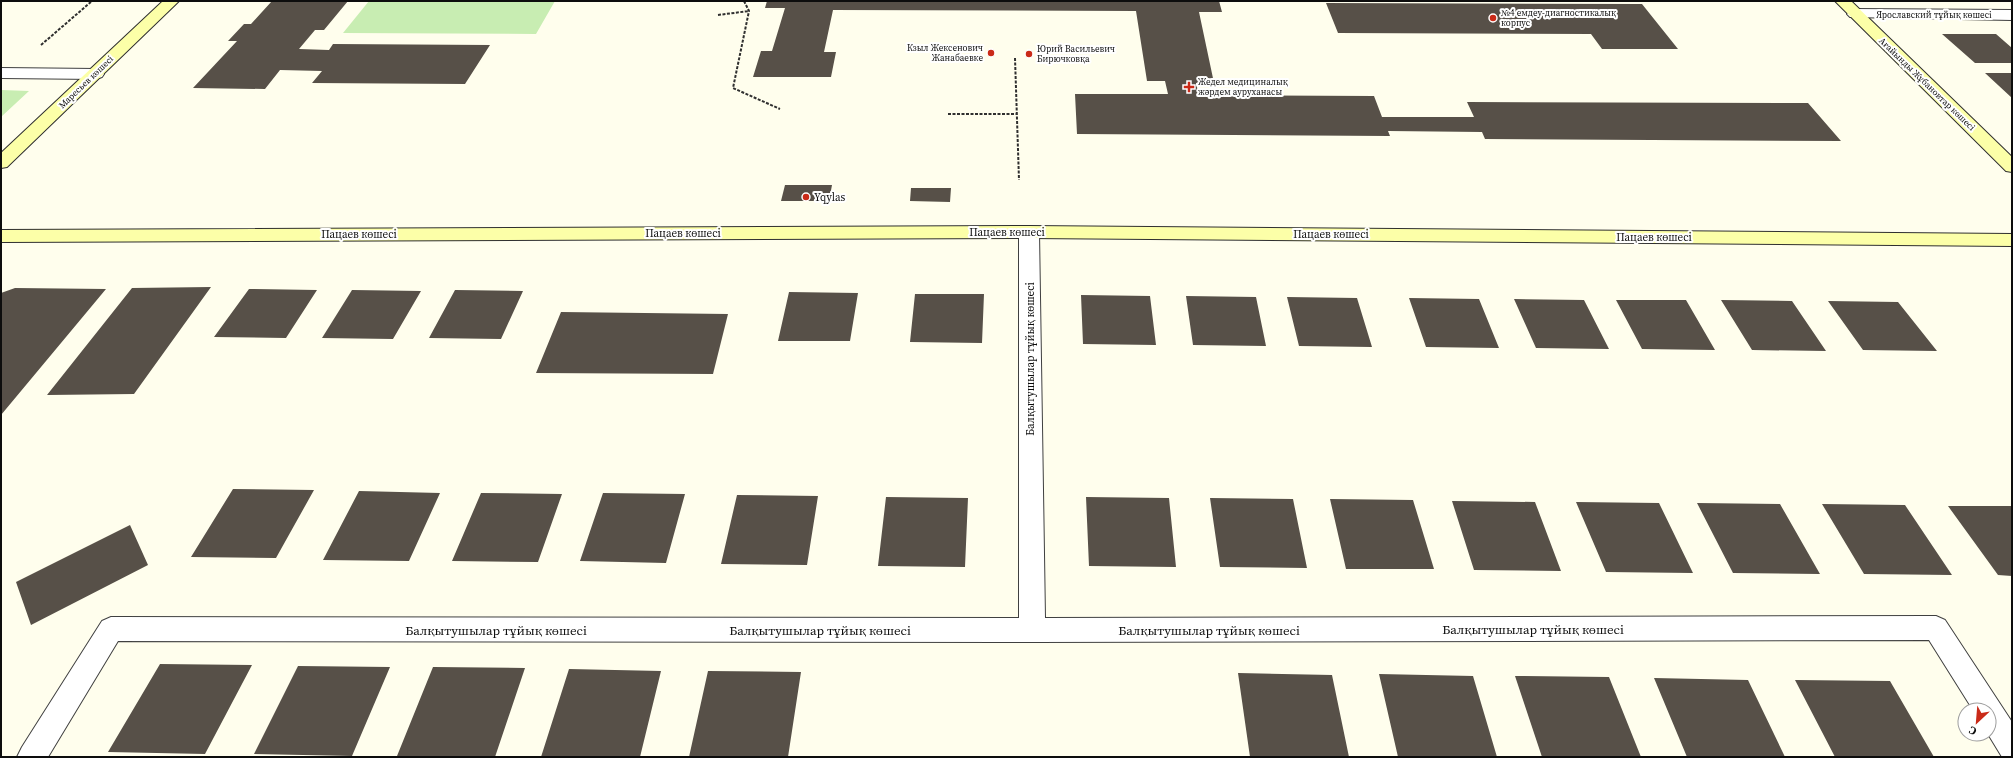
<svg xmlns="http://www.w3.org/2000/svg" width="2013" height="758" font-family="'Source Serif 4',serif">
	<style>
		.green { fill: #c8edb2 }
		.building { fill: #575048 }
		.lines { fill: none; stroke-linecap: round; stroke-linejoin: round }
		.lane-casing { stroke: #404040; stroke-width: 2 }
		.street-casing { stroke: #404040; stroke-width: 2 }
		.secondary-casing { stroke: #2f2f2f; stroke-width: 2 }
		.path { stroke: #2f2f2f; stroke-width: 2; stroke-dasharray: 3 1.5; stroke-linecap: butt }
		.lane { fill: #fff; fill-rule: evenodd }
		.street { fill: #fff; fill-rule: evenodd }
		.secondary { fill: #fcffa8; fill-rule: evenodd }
		.poi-dot { fill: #ca2a18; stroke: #fff; stroke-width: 1.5 }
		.labels { text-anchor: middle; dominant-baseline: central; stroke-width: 4; stroke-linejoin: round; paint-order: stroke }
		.far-poi-label { font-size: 9px; fill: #0d0d0d; stroke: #fff; text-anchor: start }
		.far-street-label { font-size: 9px; fill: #0d0d0d; stroke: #fff }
		.poi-label { font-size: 11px; fill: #0d0d0d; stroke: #fff; text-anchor: start }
		.street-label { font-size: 11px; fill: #0d0d0d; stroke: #fff }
		.near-street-label { font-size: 13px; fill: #0d0d0d; stroke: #fff }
	</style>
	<rect width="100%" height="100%" fill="#fffeed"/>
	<path class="green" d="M369,1H555L536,34L343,33Z
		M1,90L29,91L1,117Z"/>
	<path class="building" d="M272,1H348L324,30H315L299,49L329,50L333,44L490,45L465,84L312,83L322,71L280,70L265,89L193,88L237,41H228L244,24H251Z
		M767,1H1219L1222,12H1199L1214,83H1196L1199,95L1374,96L1382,117H1474L1467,102L1808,103L1841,141L1485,139L1482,132L1388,131L1390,136L1077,134L1075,94H1168L1165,81H1147L1136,11L833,10L824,52H836L831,77H753L761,51H772L785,8H765Z
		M1326,3L1642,4L1678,49H1602L1591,34L1338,33Z
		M1942,34H1996L2012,48V63H1975Z
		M1985,73H2012V98Z
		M785,185H832L829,201H781Z
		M911,188H951L950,202L910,201Z
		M211,287L134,394L47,395L132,288Z
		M15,288L106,289L1,415V293Z
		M249,289L317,290L286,338L214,337Z
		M352,290L421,291L393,339L322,338Z
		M455,290L523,291L501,339L429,338Z
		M789,292L858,293L850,341H778Z
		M915,294H984L982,343L910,342Z
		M1081,295L1150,296L1156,345L1083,344Z
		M1186,296L1256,297L1266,346L1193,345Z
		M1287,297L1357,298L1372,347L1299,346Z
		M1409,298L1479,299L1499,348L1426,347Z
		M1514,299L1584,300L1609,349L1536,348Z
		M1616,300H1686L1715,350L1642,349Z
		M1721,300L1792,301L1826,351L1752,350Z
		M1828,301L1898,302L1937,351L1863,350Z
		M561,312L728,314L713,374L536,373Z
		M233,489L314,490L276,558L191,557Z
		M359,491L440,493L409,561L323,560Z
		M481,493L562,494L538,562L452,561Z
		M603,493L685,494L666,563L580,561Z
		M737,495L818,496L807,565L721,564Z
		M886,497L968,498L965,567L878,566Z
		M1086,497L1169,498L1176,567L1089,566Z
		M1210,498L1293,499L1307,568L1220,567Z
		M1330,499L1413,500L1434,569H1346Z
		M1452,501L1535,502L1561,571L1474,570Z
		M1576,502L1659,503L1693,573L1606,572Z
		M1697,503L1780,504L1820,574L1733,573Z
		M1822,504L1905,505L1952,575L1864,574Z
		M1948,506H2012V576L1998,575Z
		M130,525L148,565L31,625L16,582Z
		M160,664L252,665L205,754L108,752Z
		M298,666L390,667L352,756L254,754Z
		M433,667L525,668L495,757L397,756Z
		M569,669L661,671L640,757H541Z
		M708,671L801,672L788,757H689Z
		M1238,673L1332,675L1349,757H1250Z
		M1379,674L1473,676L1497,757H1398Z
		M1515,676L1609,677L1641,757H1542Z
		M1654,678L1748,680L1785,757H1687Z
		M1795,680L1890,681L1934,757H1835Z"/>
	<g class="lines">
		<defs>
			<path id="lane" d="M1,68L96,69L102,71L104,74L102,77L96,79L1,78Z"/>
			<path id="street" d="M1855,9L2012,10V20L1850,17L1847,14L1850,11Z
				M1029,226L1036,228L1039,232L1045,618L1936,616L1945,620L2012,722V757H2002L1988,734H1989V710H1973L1929,640L1032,642L118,641L48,757H17L22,747L102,621L111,617L1019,618V232L1022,228Z"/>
			<path id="secondary" d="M163,1H179L7,167L1,168V153Z
				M1835,1H1851L2012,157V172L2006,171Z
				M1029,226L2012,234V246L1029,238L1,242V230Z"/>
		</defs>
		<use href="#lane" class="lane-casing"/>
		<use href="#street" class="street-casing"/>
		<use href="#secondary" class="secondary-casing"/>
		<path class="path" d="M744,1L749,11L733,88L780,109
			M718,15L749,11
			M41,45L92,1
			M1015,58L1019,180
			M948,114H1016"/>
		<use href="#lane" class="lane"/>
		<use href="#street" class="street"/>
		<use href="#secondary" class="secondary"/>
	</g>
	<g class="poi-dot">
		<circle cx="1493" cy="18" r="4"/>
		<circle cx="991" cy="53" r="4"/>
		<circle cx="1029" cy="54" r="4"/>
		<path d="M1187 81h4v4h4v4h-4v4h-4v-4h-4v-4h4z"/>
		<circle cx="806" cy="197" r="4"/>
	</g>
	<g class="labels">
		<g class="far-poi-label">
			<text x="1501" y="13">№4 емдеу-диагностикалық<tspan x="1501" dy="10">корпус</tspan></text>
			<text x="983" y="48" text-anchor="end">Кзыл Жексенович<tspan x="983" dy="10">Жанабаевке</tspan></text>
			<text x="1037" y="49">Юрий Васильевич<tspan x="1037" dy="10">Бирючковқа</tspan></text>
			<text x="1198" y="82">Жедел медициналық<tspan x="1198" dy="10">жәрдем ауруханасы</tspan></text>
		</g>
		<g class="far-street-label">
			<text x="1934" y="15">Ярославский тұйық көшесі</text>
			<text transform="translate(86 82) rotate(-44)">Маресьев көшесі</text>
			<text transform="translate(1927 84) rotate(44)">Ағайынды Жұбановтар көшесі</text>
		</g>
		<g class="poi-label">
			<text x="814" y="197">Yqylas</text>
		</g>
		<g class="street-label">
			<text x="1007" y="232">Пацаев көшесі</text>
			<text x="683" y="233">Пацаев көшесі</text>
			<text x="359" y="234">Пацаев көшесі</text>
			<text x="1331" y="234">Пацаев көшесі</text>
			<text x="1654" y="237">Пацаев көшесі</text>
			<text transform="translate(1030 359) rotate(-90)">Балқытушылар тұйық көшесі</text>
		</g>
		<g class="near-street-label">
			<text x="1533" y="629">Балқытушылар тұйық көшесі</text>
			<text x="496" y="630">Балқытушылар тұйық көшесі</text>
			<text x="820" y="630">Балқытушылар тұйық көшесі</text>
			<text x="1209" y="630">Балқытушылар тұйық көшесі</text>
		</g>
	</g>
	<rect width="2013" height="758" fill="none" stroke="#0d0d0d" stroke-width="4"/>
	<g transform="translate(1977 722) rotate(206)"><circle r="19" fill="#ffffff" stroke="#9e9e9e"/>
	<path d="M0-3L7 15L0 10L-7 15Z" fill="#ca2a18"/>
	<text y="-6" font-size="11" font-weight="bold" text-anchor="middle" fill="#0d0d0d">С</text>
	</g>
</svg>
